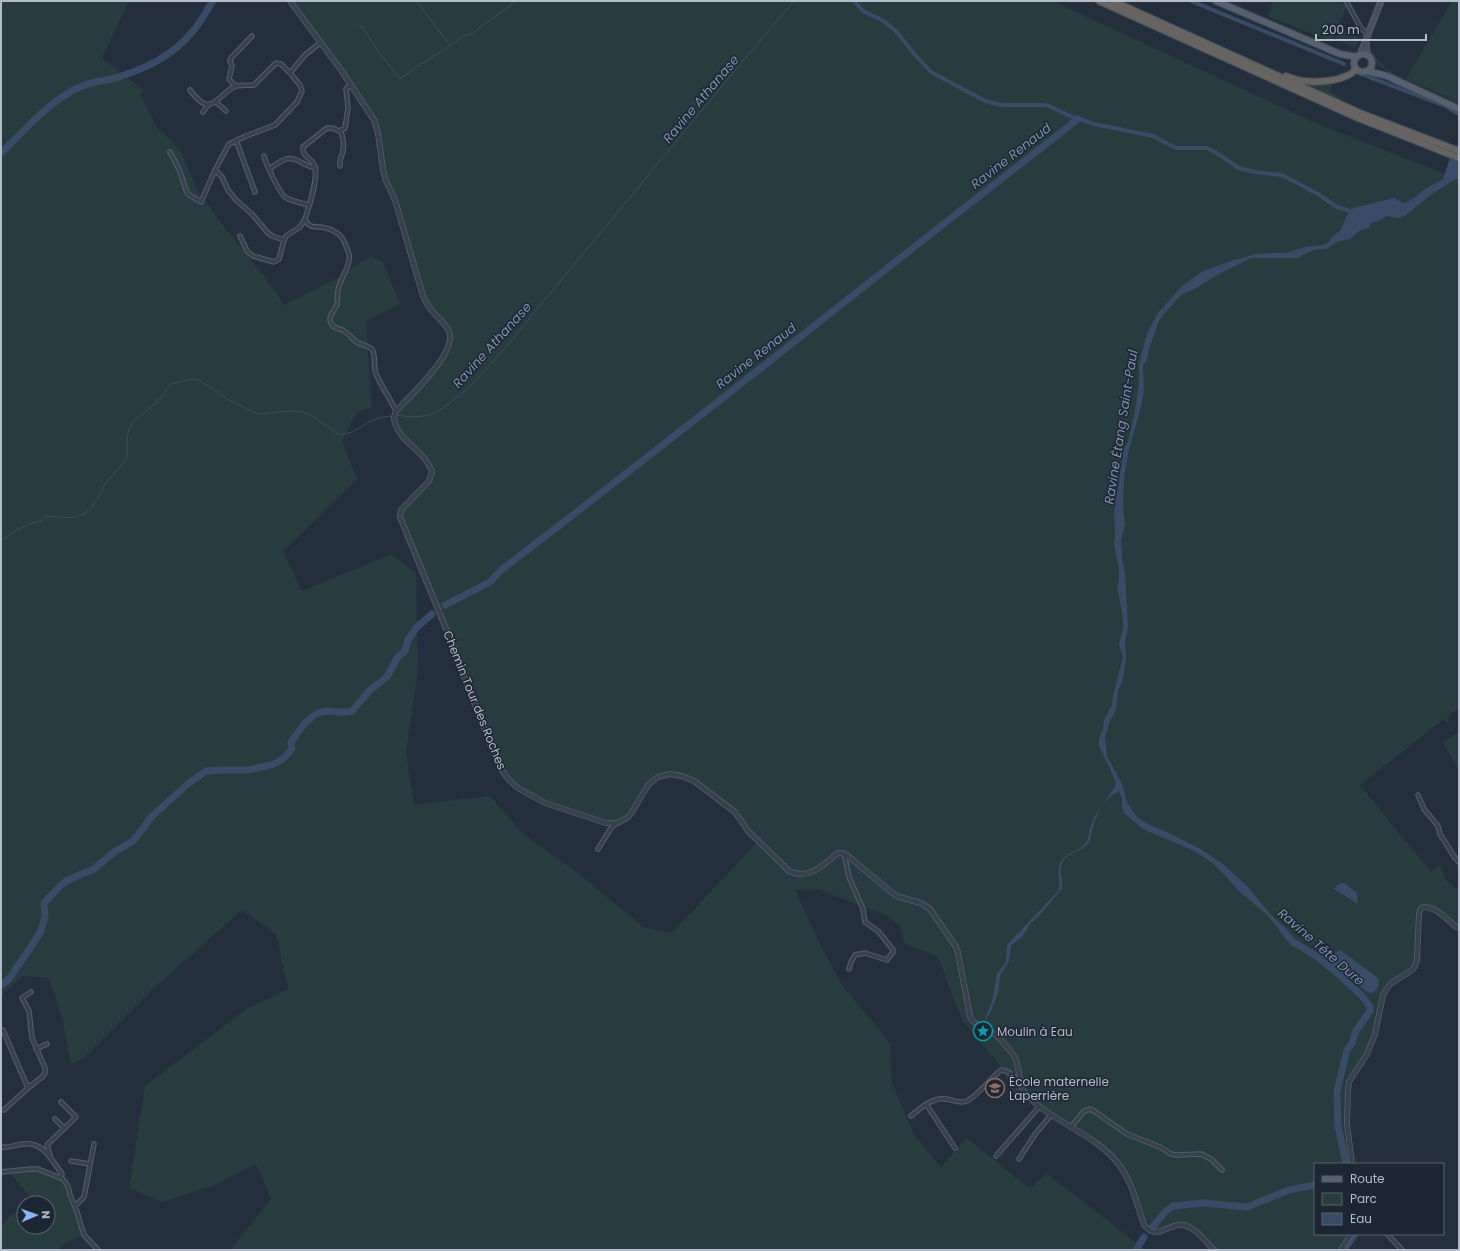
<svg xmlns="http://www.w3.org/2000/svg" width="1460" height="1251" font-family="Poppins,sans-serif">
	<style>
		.green { fill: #263c3f }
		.water { fill: #394c67 }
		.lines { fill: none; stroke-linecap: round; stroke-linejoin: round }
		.stream { stroke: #394c67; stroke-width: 1 }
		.canal { stroke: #394c67; stroke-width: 4 }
		.river { stroke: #394c67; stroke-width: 7 }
		.minor-casing { stroke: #565f6c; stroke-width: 5.5 }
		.tertiary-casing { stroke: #565f6c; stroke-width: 6 }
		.secondary-casing { stroke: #565f6c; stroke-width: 7 }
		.primary-casing { stroke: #414a57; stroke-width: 8 }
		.trunk-casing { stroke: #434c59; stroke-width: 8 }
		.minor { stroke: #38414e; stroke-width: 3.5 }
		.tertiary { stroke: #38414e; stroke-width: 4.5 }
		.secondary { stroke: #465061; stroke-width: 5 }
		.primary { stroke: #56606e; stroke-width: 6 }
		.trunk { stroke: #656462; stroke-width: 6 }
		.labels { text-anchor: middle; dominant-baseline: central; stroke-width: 3; stroke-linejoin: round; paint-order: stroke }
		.street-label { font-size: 12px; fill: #b4bcc9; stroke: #1d2633 }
		.poi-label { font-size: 12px; fill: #b4bcc9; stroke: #1d2633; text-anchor: start }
		.water-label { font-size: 13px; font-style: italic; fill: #7c92b1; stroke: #1d2633 }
	</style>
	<rect width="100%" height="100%" fill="#242f3e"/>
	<path class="green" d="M1,1H129L102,58L144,91L140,94L157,127L180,149L198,191L221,223L264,276L284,305L332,281L371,256L383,262L400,304L366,321L372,407L357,412L342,441L357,479L283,551L302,591L391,554L416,573L418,671L406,751L414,805L490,796L524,835L578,873L643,927L672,933L758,841L735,812L694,781L670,774L658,777L648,785L631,814L617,823H606L555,808L518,788L499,766L400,513L429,481L430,467L401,434L394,417L442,360L450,335L427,305L405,231L386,181L374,120L290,1H1053L1318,124L1445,174L1450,158L1459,143V708L1449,715L1448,723L1444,719L1360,785L1431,872L1440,864L1446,881L1459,890V928L1433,909L1421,908L1415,966L1390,984L1383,995L1375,1034L1367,1054L1349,1082L1347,1124L1352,1164H1315V1234H1351L1341,1250H1214L1198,1234L1183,1225L1158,1232L1147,1230L1131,1186L1112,1156L1051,1115L1025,1094L1018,1100L1001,1067L961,1018L938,957L904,943L900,925L887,916L820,890H795L820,944L843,986L890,1043L892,1083L915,1136L941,1167L967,1138L1030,1189L1046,1173L1146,1250H230L271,1199L256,1164L213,1186L162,1202L129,1188L145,1086L248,1008L288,989L276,934L242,910L154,988L83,1059L71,1064L62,1017L49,978L23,976L1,996Z
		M1273,1H1336L1347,5L1332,42L1268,16Z
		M1452,1H1459V104L1438,93L1406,79Z
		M1340,29L1360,38L1355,48L1335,39Z
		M1368,44C1378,61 1381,65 1398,76V77C1384,70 1368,62 1368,44Z
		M1333,82L1330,91L1343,99L1342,101L1307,86L1308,84Z
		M1459,732V770L1442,742Z
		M38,1169L66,1181L77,1212L82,1235L60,1246V1250H1V1225L24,1204V1227H48V1203H25L31,1197L8,1172Z"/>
	<path class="water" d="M1459,143V178L1449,183L1428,197L1405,216L1397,218L1387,216L1380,220L1371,223L1369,228L1361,230L1350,239L1337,242L1326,249H1316L1297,258H1251L1219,274L1196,288L1181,295L1164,314L1159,321L1149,349L1147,360L1143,366L1144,391L1141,407L1129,449L1124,477L1123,505L1125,525L1121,540L1122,560L1125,571L1128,627L1125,642L1126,658L1123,679L1118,691L1116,710L1110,721L1105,737L1107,756L1122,784L1127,802L1137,817L1148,824L1169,833L1199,848L1223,864L1249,888L1271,915L1285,928L1288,936H1285L1266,914L1239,891L1213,863L1194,851L1143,829L1125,814L1122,808V798L1119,791C1105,797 1097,813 1093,827C1091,832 1091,838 1089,842C1083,852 1067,852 1062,863C1058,872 1065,881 1061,890L1039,916L1031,923L1022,937L1011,945L1009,961L1000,976L999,989L995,1001L990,1013L984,1022L992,1001L997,974L1006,962L1007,945L1058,891C1062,882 1056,872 1060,863C1064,853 1076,853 1084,845C1089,841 1088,835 1090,828C1095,813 1107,800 1115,786V781L1111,771L1099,746V738L1103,729L1104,720L1112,705L1113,696L1123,657L1119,644L1123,628V617L1117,587L1119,581V568L1114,545L1115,531L1114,512L1124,448L1128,442L1135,411L1139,382V364L1147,333L1158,313L1182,286L1203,271L1231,261L1256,254L1273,253H1286L1305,247L1324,245L1329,242L1333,236L1340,231L1348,213L1353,208L1394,198L1403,203C1413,201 1420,192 1428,187C1433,184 1439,183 1443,179L1450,158Z
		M1344,883L1357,893L1358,904L1334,889L1339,884Z
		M1340,950L1378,978L1379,985L1375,991L1370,993L1366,991L1331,963V957L1335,953Z"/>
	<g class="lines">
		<path class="stream" d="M416,1L450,45
			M359,25L363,28L378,51L400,79L416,67L450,46L464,35H467L473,33L516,1
			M397,415C412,418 429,418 441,409C468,392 489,366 510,342C525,323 541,305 556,286C636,192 713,94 794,1
			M1,540C15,532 26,523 42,521L46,516C63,517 83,522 93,505C98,499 101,491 105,484C111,475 122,467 126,458C130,450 124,439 130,428C136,416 147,412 156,403C162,398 166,390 171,384L192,379L199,380L229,400L256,413L262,414L288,411L303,412L311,415L338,434C351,436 361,426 373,420C379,418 386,416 392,416"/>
		<path class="canal" d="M854,1L863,11L882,20L895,30L916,56L931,72L985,101L1002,105H1043L1049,106L1070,116L1094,124L1153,136L1168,144L1177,148H1207L1215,152L1239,168L1255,172L1282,175L1318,194L1337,207L1354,212
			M1191,1L1344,64
			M1361,74L1445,106L1459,114"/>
		<path class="river" d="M1,153C24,131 50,100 80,87C91,82 104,81 116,78C146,68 172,57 193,31C201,22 206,11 213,1
			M445,605L490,582L500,571C636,467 770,361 904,255C962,210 1020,165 1078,119
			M1283,930L1293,942L1318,957L1337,973L1362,996L1370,1007V1011L1356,1031L1352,1043L1347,1050L1337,1091L1338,1126L1346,1164
			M1,985L7,981L12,975L14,971L27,953L41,931L45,917L44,903L61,885L68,880L94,869L114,852L133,841L142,830L151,817L189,783L206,771L221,770H249L274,764L283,759L292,749L291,742C300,729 312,710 329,711C337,711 344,714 352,711L370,690L387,677L397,658L405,651L408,640L416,628L432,614
			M1151,1229L1165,1212L1173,1206L1203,1203L1247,1207L1289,1190L1315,1185
			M1136,1250L1144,1237
			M1344,1250L1355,1234"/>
		<defs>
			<path id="minor" d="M1346,1L1361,28L1368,35
				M236,85L233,84L229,79L232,66L230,61L231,58L252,36
				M350,85L346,89L348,108L345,128L339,131L332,128H327L303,147C302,159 313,157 315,167C318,181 309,206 305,219C308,227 313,227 320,227C324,227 333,230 337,233C343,236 346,245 348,251C353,262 342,276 339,286C337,292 338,298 337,304C335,312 325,317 333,326C336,329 341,329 344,331C349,334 353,340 358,343C363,345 368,346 372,349C376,355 373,365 376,374C382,387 390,399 396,411
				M190,90C210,117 214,100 232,88C238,84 248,86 254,85L276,63L281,64L290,73
				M216,102L226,111
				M203,112L208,105
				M236,140L255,192
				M170,152L179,169L186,190L188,194L201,202L215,170L229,144L246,136L275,125L297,102L302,91L300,85L290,73L305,55L320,43
				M264,156C266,164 279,192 285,197C291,201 302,203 309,205
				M340,166C339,159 342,157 343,151C344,145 343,137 341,131
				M269,169C274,166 280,161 286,159C296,156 305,167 316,168
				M215,170L222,177L228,190L236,200L252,214L267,232L272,236L284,240
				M240,236L247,251L253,256L274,262L279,259L284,240L286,236L300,227L305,219
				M1418,795L1424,809L1438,826L1440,834L1455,858L1459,862
				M598,849L611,828L617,823
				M844,853L849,877L863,909L865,922L879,932L893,950V952L887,960L865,953L855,955L851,962L849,969
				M3,1030L28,1088
				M36,1049L47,1044
				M926,1104L955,1148
				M4,1110L28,1088L42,1077L45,1073V1068L32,1038L29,1011L22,998L31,992
				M911,1116C921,1108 932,1097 946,1099C954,1100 959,1104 967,1101C976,1097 992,1077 1001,1070C1009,1070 1014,1077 1020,1082
				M55,1119L64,1128
				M1071,1127L1084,1111L1091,1109L1127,1134L1160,1147L1171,1154L1176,1155L1201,1154L1211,1159L1222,1170
				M1,1147C8,1148 15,1145 23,1144C43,1141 51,1159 62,1174L60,1178
				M50,1155L47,1145L76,1117L61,1102
				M996,1156L1039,1107
				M1019,1159L1036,1133L1051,1115
				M71,1161L90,1164
				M1,1172L31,1169H38L63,1179L68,1186L70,1195L77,1212L84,1235L98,1250
				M75,1206L84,1197L94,1144
				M1387,1234L1402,1250"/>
			<path id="tertiary" d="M290,1L341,70L374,120L378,133L383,170L386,181L395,200L423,296C426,302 428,307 433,312C438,318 445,323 449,331C458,352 410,396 396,411L394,417C394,420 395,424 396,426C403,444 425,451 432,472L429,481L401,510L400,517L454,648L467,685L499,766L508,779L518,788L545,803L606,823H617L627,818L631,814L648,785L658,777L670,774L682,776L694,781L735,812L748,831L789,871C809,881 824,864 838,853H841L848,856L891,892L899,897L921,903L930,909L956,947L958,953L970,1016C974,1025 980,1026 988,1030C995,1034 1002,1040 1006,1046C1011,1051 1016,1058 1017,1064C1021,1076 1018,1086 1027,1095C1054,1124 1097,1134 1120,1166C1133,1184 1137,1205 1144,1225C1157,1242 1169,1222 1184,1225C1196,1228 1206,1242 1214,1250
				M1352,1164L1347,1124L1348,1089L1349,1082L1367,1054L1375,1034L1383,995L1390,984L1412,970L1415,966L1417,960L1419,914L1421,908L1425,907C1438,908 1446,919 1456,927L1459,928
				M1341,1250L1351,1234"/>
			<path id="secondary" d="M1366,42L1367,55
				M1360,55L1381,1"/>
			<path id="primary" d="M1216,1L1340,54L1357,57
				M1354 63a9 9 0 1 1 18 0a9 9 0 1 1-18 0Z
				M1368,71L1387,76L1459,109"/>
			<path id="trunk" d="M1099,1L1358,118L1459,158
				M1113,1L1360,113L1459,151
				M1286,76C1292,78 1298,81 1304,81C1318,83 1347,81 1356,69"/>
		</defs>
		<use href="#minor" class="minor-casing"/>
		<use href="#tertiary" class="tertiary-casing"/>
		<use href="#secondary" class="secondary-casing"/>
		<use href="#primary" class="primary-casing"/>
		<use href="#trunk" class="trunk-casing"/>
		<use href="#minor" class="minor"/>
		<use href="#tertiary" class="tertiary"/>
		<use href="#secondary" class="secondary"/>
		<use href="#primary" class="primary"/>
		<use href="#trunk" class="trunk"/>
	</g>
	<defs>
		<symbol id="sight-ring" viewBox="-11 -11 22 22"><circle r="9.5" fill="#1d2633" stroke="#0f9aa8" stroke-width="1.5"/><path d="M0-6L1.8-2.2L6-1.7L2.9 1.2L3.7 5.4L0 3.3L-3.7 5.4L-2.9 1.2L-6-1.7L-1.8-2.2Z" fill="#0f9aa8"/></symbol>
		<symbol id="school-ring" viewBox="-11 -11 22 22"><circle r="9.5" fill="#1d2633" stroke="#8d6e63" stroke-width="1.5"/><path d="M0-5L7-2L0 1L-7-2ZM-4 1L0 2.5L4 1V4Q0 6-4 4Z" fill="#8d6e63"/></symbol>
	</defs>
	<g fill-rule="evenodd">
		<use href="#sight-ring" x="972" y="1020" width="22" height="22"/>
		<use href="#school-ring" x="984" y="1077" width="22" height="22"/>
	</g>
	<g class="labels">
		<g class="street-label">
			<text transform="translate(475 700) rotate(68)">Chemin Tour des Roches</text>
		</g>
		<g class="poi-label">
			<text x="997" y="1031">Moulin à Eau</text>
			<text x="1009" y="1081">École maternelle<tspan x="1009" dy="14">Laperrière</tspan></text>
		</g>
		<g class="water-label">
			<text transform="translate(701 99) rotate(-50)">Ravine Athanase</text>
			<text transform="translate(1011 156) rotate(-38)">Ravine Renaud</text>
			<text transform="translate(492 345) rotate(-48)">Ravine Athanase</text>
			<text transform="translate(756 356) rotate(-38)">Ravine Renaud</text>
			<text transform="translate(1121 427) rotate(-81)">Ravine Étang Saint-Paul</text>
			<text transform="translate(1321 947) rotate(41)">Ravine Tête Dure</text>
		</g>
	</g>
	<rect width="1460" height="1251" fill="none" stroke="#b4bcc9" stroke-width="4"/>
	<rect x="1314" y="1163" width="130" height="72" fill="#1d2633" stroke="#59626f"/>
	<rect x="1322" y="1176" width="20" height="6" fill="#56606e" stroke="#59626f"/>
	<text x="1350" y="1183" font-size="12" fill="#b4bcc9">Route</text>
	<rect x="1322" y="1193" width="20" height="12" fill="#263c3f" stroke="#59626f"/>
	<text x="1350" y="1203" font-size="12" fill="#b4bcc9">Parc</text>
	<rect x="1322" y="1213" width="20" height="12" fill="#394c67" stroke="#59626f"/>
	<text x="1350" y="1223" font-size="12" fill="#b4bcc9">Eau</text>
	<g transform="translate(36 1215) rotate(88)"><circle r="19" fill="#1d2633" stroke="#59626f"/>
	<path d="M0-3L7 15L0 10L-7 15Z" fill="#8ab4f8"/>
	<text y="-6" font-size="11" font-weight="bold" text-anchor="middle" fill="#b4bcc9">N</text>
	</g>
	<path d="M1316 34v6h110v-6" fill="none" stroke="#b4bcc9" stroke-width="2"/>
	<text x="1322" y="34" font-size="12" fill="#b4bcc9" stroke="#1d2633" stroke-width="3" paint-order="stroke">200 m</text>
</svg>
